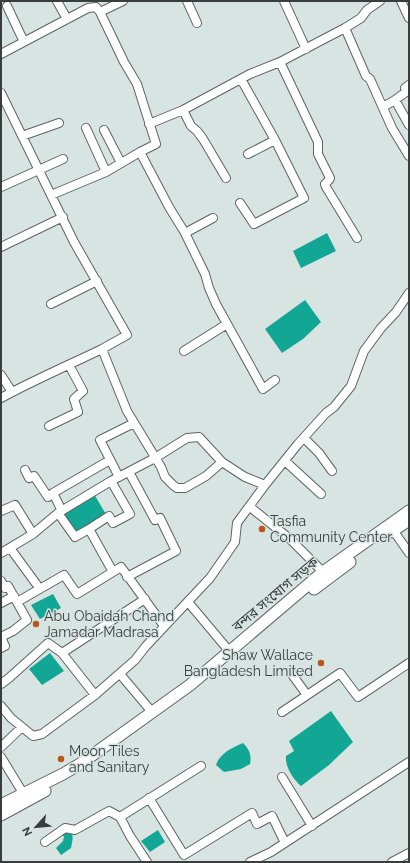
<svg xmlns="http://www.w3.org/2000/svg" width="410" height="863" font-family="Raleway,'Noto Sans Bengali',sans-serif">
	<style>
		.water { fill: #12a694 }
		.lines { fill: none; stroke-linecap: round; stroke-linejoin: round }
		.minor-casing { stroke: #5b6563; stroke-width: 10 }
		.highway-casing { stroke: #5b6563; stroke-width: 13 }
		.minor { stroke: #fff; stroke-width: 8 }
		.highway { stroke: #fff; stroke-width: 11 }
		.poi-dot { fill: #b9571b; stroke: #d8e4e1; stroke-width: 1.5 }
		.labels { text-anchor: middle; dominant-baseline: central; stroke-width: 3; stroke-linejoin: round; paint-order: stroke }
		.poi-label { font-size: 14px; fill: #393e3d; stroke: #d8e4e1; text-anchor: start }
		.street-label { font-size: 14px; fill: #393e3d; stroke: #d8e4e1 }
	</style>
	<rect width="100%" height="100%" fill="#d8e4e1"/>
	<path class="water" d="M327,233L336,251L301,268L293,251Z
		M305,300L321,322L303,339L282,353L265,329Z
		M94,494L107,516L76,535L62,514Z
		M53,594L61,608L40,619L31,605Z
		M50,653L64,671L42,685L29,669Z
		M331,711L353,742L329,765L301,786C293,779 285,767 286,756L294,751L289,741Z
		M243,743C249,749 252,755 250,764L241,769L224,772L216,765C220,753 232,748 243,743Z
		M69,830C75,835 72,841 71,848L61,855L56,848L63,841L64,837L62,834Z
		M158,830L165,842L150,852L141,841Z"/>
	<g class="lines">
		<defs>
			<path id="minor" d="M57,1L67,19
				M187,1L197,23
				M284,1L306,49
				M401,1L409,18
				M7,6L24,42
				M100,12L123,1
				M345,28L366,76L370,79L392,128L409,156
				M1,54L88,8L96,7L100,12L124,62L137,84L156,144L140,152
				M280,62L318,142V154L330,178L329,180L325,184L326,187L357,238
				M1,93L74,242L127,335L102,349L127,411L161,467L165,477L173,485L177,488H185L206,476L222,462L245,477L265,485
				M395,100L406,92L405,88L409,85
				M383,107L395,100L409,125
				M183,110L191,126L197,131L203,139L226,178
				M149,124L183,110L250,74L280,62L345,28L361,18L367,10L380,1
				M86,128L106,172
				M104,130L121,163
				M22,136L59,123
				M248,154L275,140
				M1,187L63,159
				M51,195L106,172L140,152L169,207L185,233L213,218
				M240,203L254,224L304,198L275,140L241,79
				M185,233L205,274L209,288L216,304L263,389L275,380
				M1,247L63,217
				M51,304L97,281
				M184,351L227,324
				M1,375L12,392
				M1,398C34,380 69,365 102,349
				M49,426L78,412L74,399L83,391L69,365
				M304,438L319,453L332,471
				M285,461L321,494
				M25,470L29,478L34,476L48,497L53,493L62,511
				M119,477L100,440L134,423
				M53,493L110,460
				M250,507L290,539L323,572
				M1,511L15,505L33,534
				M58,513L75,537L89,529L113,572
				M89,529L109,516L113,523L130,514L111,481
				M393,530L409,553
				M10,548L40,589
				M1,553L33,534L58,513L111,481L155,458L187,438L199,437L222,462
				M127,577L176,551L160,518L155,520L129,472
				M1,581L5,588L8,586L27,620L13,631L1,637L5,646L1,648
				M17,602L64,575L77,594L121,567L164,626
				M188,602L230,652
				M1,603L14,596
				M291,673L307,695
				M120,674L152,712
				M1,684L9,678L48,643L62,653
				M95,695L62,653L145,599
				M1,706L11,718L33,736L42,734L95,695L135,660L146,646L210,578L235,542L237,523L265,485L298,444L326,413L334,407L351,386L364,351L381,328L396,312L409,293
				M282,712L340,673L358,697L409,663
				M1,747L22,727
				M1,757L23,793
				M282,777L312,826
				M149,798L184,855L252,813L257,824L272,816L285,843
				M120,817L201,766
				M45,842L65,828L75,830L109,811L120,817L130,836L147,862
				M250,862L271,852L409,762
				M392,862L409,853"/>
			<path id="highway" d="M391,532L409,520
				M314,589L350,562
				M1,805L63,774L80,764L190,685L323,572L409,511
				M1,815L45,791"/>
		</defs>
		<use href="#minor" class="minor-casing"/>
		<use href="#highway" class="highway-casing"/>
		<use href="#minor" class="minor"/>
		<use href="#highway" class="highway"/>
	</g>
	<g class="poi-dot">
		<circle cx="262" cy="529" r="4"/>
		<circle cx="36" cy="624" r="4"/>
		<circle cx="321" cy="663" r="4"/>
		<circle cx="61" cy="759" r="4"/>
	</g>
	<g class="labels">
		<g class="poi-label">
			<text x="270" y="521">Tasfia<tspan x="270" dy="16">Community Center</tspan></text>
			<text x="44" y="616">Abu Obaidah Chand<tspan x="44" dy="16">Jamadar Madrasa</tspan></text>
			<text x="313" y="655" text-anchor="end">Shaw Wallace<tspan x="313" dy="16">Bangladesh Limited</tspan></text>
			<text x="69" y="751">Moon Tiles<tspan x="69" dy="16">and Sanitary</tspan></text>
		</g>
		<g class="street-label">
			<text transform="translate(275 594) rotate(-40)">বন্দর সংযোগ সড়ক</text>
		</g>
	</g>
	<rect width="410" height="863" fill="none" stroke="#393e3d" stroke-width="4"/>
	<g transform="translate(36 827) rotate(243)" stroke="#d8e4e1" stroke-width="3" paint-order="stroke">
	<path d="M0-3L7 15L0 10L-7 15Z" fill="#393e3d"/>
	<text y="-6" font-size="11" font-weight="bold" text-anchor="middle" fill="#393e3d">N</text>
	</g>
</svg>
